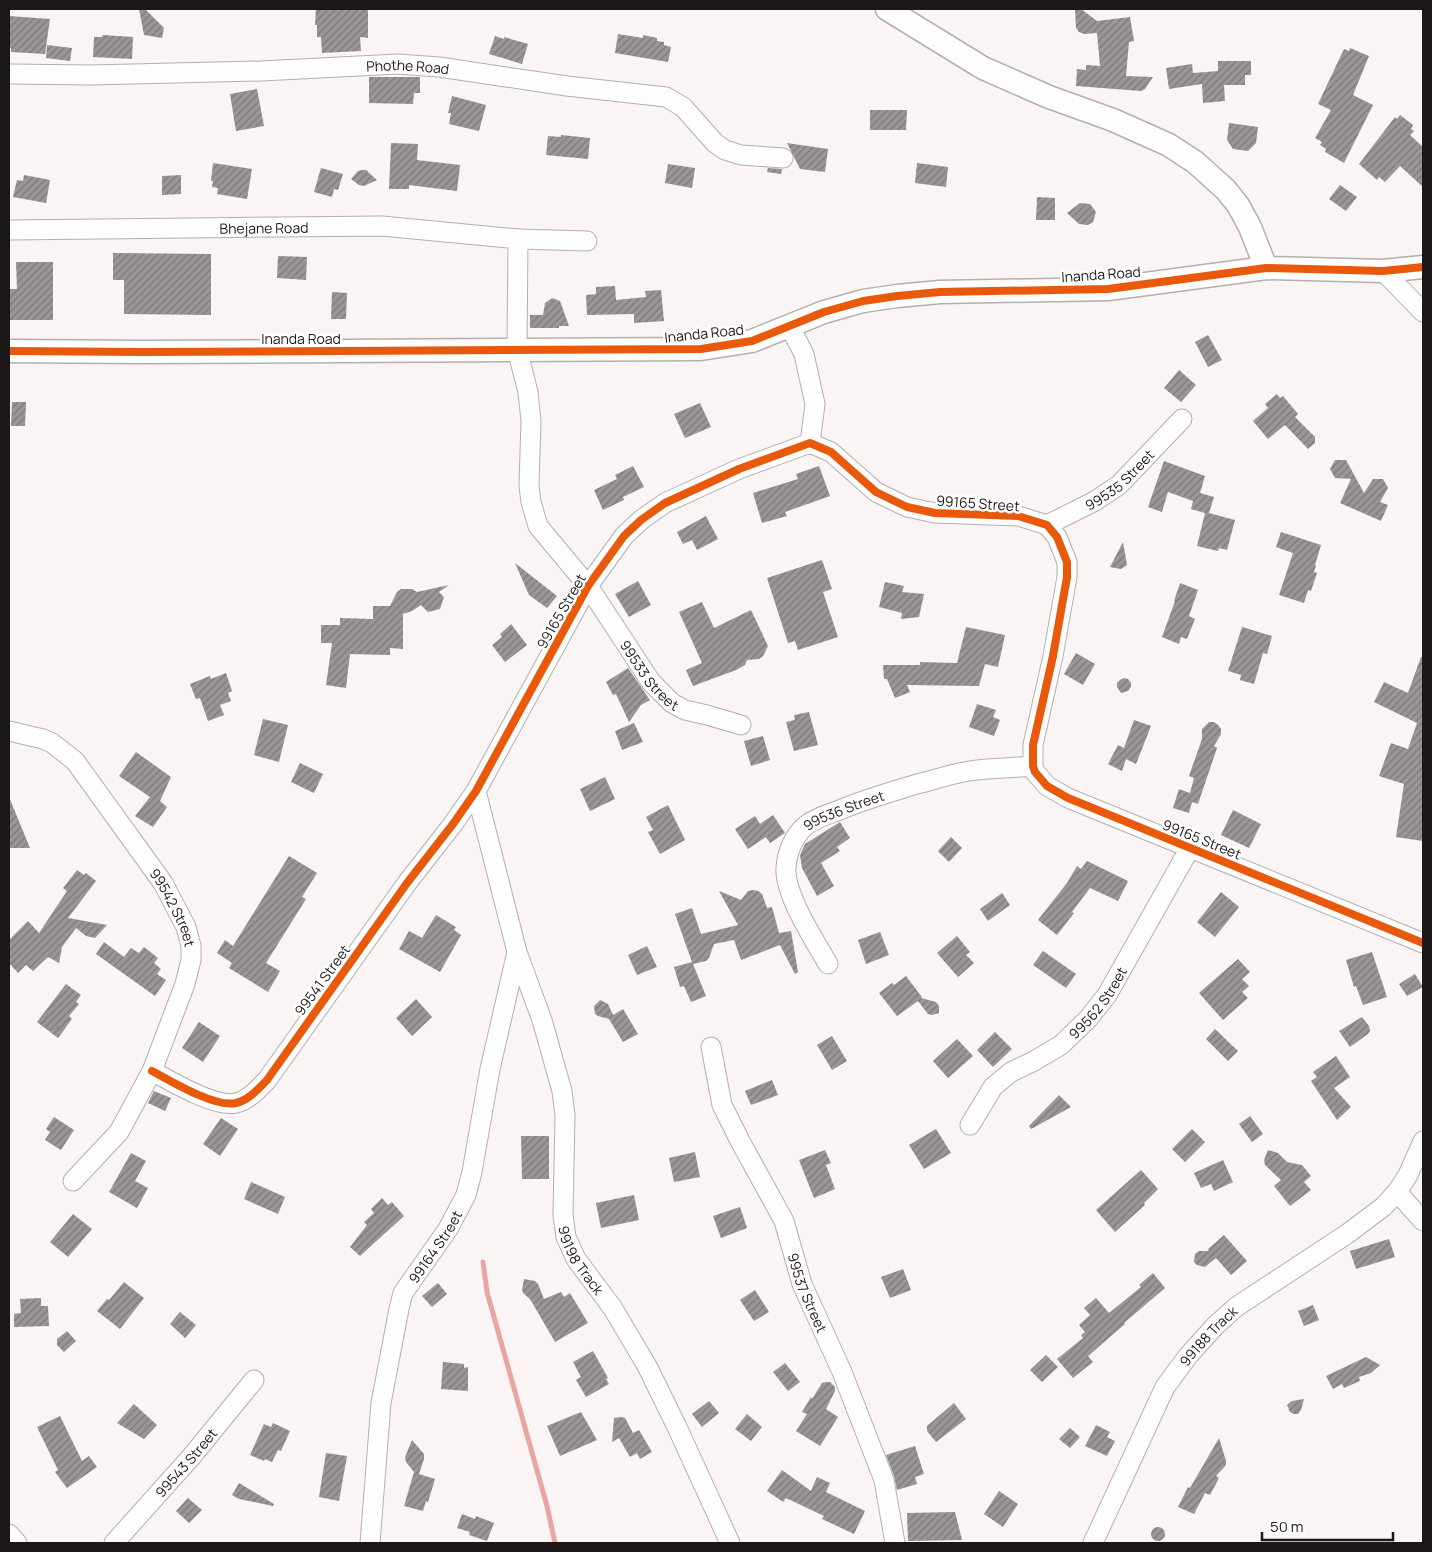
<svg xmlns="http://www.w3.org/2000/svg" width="1432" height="1552" font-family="Manrope,sans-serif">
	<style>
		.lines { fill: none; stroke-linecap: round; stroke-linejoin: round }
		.stream { stroke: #e9a69f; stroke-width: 5 }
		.building { fill: url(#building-hatch) }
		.minor-casing { stroke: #b4afaf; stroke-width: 21 }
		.tertiary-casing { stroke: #b4afaf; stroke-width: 25 }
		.minor { stroke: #fefdfd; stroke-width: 19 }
		.tertiary { stroke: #fefdfd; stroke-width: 22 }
		.cycleway-casing { stroke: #fff; stroke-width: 11 }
		.cycleway { stroke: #e8590c; stroke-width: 8 }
		.labels { text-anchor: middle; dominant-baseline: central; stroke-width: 5; stroke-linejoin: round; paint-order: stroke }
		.street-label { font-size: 14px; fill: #1b1716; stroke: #fff }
	</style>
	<defs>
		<pattern id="building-hatch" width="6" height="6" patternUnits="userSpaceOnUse" patternTransform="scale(1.25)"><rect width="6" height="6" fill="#9a9695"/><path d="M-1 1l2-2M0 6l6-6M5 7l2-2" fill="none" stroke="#7d7979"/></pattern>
	</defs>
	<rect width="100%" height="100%" fill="#faf4f4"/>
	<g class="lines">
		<path class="stream" d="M483,1262L487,1292L547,1506L555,1543"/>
	</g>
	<path class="building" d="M139,9H145L164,28L162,38L144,35Z
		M316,9H368V38L360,37L361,51L322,53L321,37H317V25H315Z
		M1075,9H1081L1097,21L1130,17L1134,41L1129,42L1126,76L1153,77L1145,89L1141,91L1076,86L1077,69L1086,70V65L1100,66L1097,33L1084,34L1079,32L1076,28Z
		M9,16L50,19L45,54L11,52V48H9Z
		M618,34L643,38V35L657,38V41L664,42V45L671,47L668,62L615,53Z
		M103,35L133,37L132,59L93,57L94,37H102Z
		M495,36L504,39V37L528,44L522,64L489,54Z
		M47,45L72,48L70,61L46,58Z
		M1350,48L1369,56L1353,95L1373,105L1344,163L1325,152L1326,149L1320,145L1322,142L1315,138L1331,110L1318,104L1344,49L1349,51Z
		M1218,61H1251V75H1245V85H1224L1225,101L1203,103L1202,84L1169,89L1166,68L1192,64L1193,73L1218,71Z
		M369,77H420V93H414L413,104L369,103Z
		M257,89L264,126L236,131L230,94Z
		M452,96L486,105L479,131L449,124L451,113H448Z
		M870,110H907L906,130H870Z
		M1400,115L1413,125L1411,129L1414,131L1410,135L1423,147V187L1400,166L1385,182L1379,177L1377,180L1359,164L1395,117L1397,119Z
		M1229,123L1258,127L1256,143L1248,151L1233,149L1227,140Z
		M561,135L590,138L588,159L546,155L548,136L561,137Z
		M391,143L418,144L417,160L460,165L457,191L409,185V189H389Z
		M787,143L828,149L825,172L800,169Z
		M213,163L252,169L247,199L217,194L218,188L212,187L213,181H211Z
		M917,163L948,167L946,187L915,183Z
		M668,164L695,168L692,188L665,183Z
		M321,168L343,174L338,190L334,189L332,197L314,192Z
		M768,168L782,169L781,174L767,172Z
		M362,170H366L377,180L364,186L359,185L351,179L358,171Z
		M24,175L50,180L46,203L13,197L17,180L23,181Z
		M181,175V194L162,195V176Z
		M1340,185L1357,197L1346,211L1329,199Z
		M1037,197L1055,198V220H1036Z
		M1080,203L1090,204L1096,212L1093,222L1088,225L1079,224L1067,213Z
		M113,253L211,254V315L124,314V280H113Z
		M278,256L307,257L306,280L277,278Z
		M16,262H53V320H9V289H17Z
		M615,286L616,300L646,297L645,291L661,290L664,321L634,323V314L587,315L586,295L596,294V287Z
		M332,292L347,293L346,319H331Z
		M552,298L560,301L569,326H559V328H530V315H543L545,303Z
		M1208,335L1222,360L1208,367L1195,342Z
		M1179,370L1196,385L1181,402L1164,388Z
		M1277,394L1280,398L1283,396L1298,414L1295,417L1315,437V443L1308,449L1285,425L1268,439L1253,421L1268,408L1265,404Z
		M12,402H26L25,426H11Z
		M700,403L711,427L685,438L674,414Z
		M1335,460H1346L1364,493L1373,479H1383L1388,488L1380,502L1388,505L1381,521L1340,503L1351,479L1335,478L1330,469Z
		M1164,461L1205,476L1200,493L1214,497L1209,513L1235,520L1227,550L1219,548L1218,551L1197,546L1205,513L1191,509L1193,501L1168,492L1162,512L1148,507Z
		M633,466L644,487L623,497L624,500L622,501L603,510L594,490L617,479L615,475Z
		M819,466L830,496L785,512L787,516L762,523L753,493L798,479L796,474Z
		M706,516L718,539L697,550L692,540L683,544L677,532Z
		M1281,532L1321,545L1315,565H1316L1314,572L1317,573L1311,591L1308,590L1304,603L1279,595L1293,553L1276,547Z
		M1123,542L1127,565L1121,569L1110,567Z
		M822,560L832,589L823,592L838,637L798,650L795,641L788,643L767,578Z
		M515,563L557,596L547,608L529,595Z
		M638,581L651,605L629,617L615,594Z
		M885,582L904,586L902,592L924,594L919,617L901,619L902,613L879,607Z
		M1180,583L1198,590L1189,616L1195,619L1187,639L1181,637L1179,644L1162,637L1175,601H1174Z
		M449,585L439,592L444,597L440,609L428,612L421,605L412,611L403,614V649L390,648V655L350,654L346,688L326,685L332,643H321V625H340V618L373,619V606H390L397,592L401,589H412L417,592Z
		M702,602L714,628L751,610L768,646L763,656L759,659L747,660L745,665L736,670L693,686L686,670L702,663L679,612Z
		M511,624L527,645L505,662L492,645L502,637L500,634Z
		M966,627L1005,635L998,667L985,664L979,686L907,685L910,692L895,698L887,679H884L883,665H920V662L957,663Z
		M1242,627L1272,636L1267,654L1263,653L1254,684L1240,680L1241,675L1228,671Z
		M1076,653L1095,664L1083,685L1064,674Z
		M1421,657H1423V841L1396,837L1404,784L1379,776L1391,743L1408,749L1417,723L1374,702L1384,682L1408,693Z
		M628,668L650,700L641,705L629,722L616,694L613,695L606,682Z
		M226,673L232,691L228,693L231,701L220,705L224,715L208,721L200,698L196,699L190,684L210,676L211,679Z
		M1124,678L1128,679L1131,683V687L1128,691L1121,693L1117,687V683L1120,680Z
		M977,704L996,710L993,717L1000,720L994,736L969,727Z
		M809,712L818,745L794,751L786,722L795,720L794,715Z
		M263,719L288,725L279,762L254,755Z
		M1134,720L1151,726L1136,764L1126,759L1122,771L1108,764L1118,745L1124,748Z
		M1209,722H1214L1218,725L1221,729V734L1214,746L1217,748L1198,804L1192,802L1189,813L1173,808L1179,789L1190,793L1194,778L1189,776L1202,739V729Z
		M634,723L643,742L622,750L615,731Z
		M763,736L770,760L751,766L744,741Z
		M136,752L171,777L160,801L167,807L153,827L135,816L150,797L119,776Z
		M300,763L323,774L314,793L291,782Z
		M605,777L615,799L590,811L580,789Z
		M9,797L30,848H9Z
		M668,805L685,840L660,854L648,832L653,830L646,817Z
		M1233,810L1261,824L1249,848L1221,835Z
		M773,815L785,833L770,843L766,837L748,849L735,829L755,816L760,824Z
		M840,822L850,838L837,847L840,851L821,863L834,886L817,896L802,868L800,855L805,844Z
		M951,837L962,848L949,862L938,851Z
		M289,856L317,873L302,897L306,899L266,963L280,971L268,992L229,968L232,963L217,953L225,940L233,946Z
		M1087,861L1128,881L1118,901L1090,888L1072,912L1074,913L1057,935L1038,920L1067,883L1077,866L1081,869Z
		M77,870L84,875L86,873L96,881L68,918L107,925L95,938L86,936L76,928L62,947L59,963L48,957L33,971L26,965L18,973L9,963V940L28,921L39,933L67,891L63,888Z
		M753,890L758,891L762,894L767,908L772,907L779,933L791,931L798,972L795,974L780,945L741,960L734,940L714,944L709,958L706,961L693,964L706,996L691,1002L684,986L680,987L674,967L692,962L675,914L692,908L701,934L738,925L719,891L741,900L748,891Z
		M1221,892L1239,907L1215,937L1197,922Z
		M1002,893L1010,905L988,921L980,909Z
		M436,915L456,927L454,930L461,935L440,972L399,949L409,931L422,938Z
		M880,932L889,955L866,964L858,940Z
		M957,936L970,952L966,955L974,963L958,977L937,953Z
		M104,942L124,957L131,948L139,953L144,947L158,958L154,963L161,969L157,974L166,980L155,996L96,954Z
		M647,946L657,967L637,975L628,955Z
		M1043,951L1076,974L1066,988L1033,965Z
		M1372,952L1387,997L1363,1005L1356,986L1354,987L1346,960Z
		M1238,959L1250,972L1242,979L1249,986L1242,992L1248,998L1223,1020L1199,993Z
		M1415,974L1423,987L1407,996L1399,984Z
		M906,976L922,997L921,998L936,1002L939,1006V1013L932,1015L928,1014L918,1001L897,1016L879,993L892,983L894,985Z
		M66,984L81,995L76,1002L79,1004L69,1016L72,1019L58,1038L37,1022Z
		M416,999L432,1017L412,1036L396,1018Z
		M600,1000L608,1004L613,1015L623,1009L638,1034L623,1042L609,1019L598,1016L595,1014L594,1006Z
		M1362,1017L1369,1026L1370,1031L1368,1034L1350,1047L1339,1031Z
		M199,1022L220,1036L203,1062L182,1048Z
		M1215,1029L1238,1051L1228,1061L1206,1039Z
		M995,1032L1012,1049L993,1067L977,1050Z
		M832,1036L847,1061L832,1070L817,1045Z
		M957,1039L973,1056L948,1078L933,1061Z
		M1336,1056L1350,1077L1334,1088L1351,1107L1337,1120L1311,1081L1317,1077L1313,1072Z
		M772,1080L778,1095L751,1105L745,1091Z
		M154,1091L171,1098L165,1111L148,1103Z
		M1059,1095L1071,1107L1031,1129L1029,1126Z
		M1250,1116L1263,1134L1252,1142L1239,1124Z
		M54,1117L74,1130L61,1150L45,1140L50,1132L46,1129Z
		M221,1118L238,1129L220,1156L203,1144Z
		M936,1129L951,1153L924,1169L909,1145Z
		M1192,1129L1205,1142L1185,1162L1172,1149Z
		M521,1136H549V1179H522Z
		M825,1150L831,1163L826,1165L835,1189L814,1198L799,1160Z
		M1268,1150L1278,1153L1287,1162L1302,1165L1311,1176L1304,1182L1311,1190L1290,1206L1274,1186L1281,1180L1265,1165L1264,1160Z
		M695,1152L700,1177L674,1182L669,1158Z
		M131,1153L146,1161L135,1181L148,1188L137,1208L109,1192Z
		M1223,1160L1233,1182L1214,1191L1211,1184L1201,1188L1194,1173Z
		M1141,1170L1158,1189L1144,1203L1145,1205L1115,1232L1096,1210Z
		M251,1182L285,1197L278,1214L244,1199Z
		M634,1195L639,1220L601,1228L596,1203Z
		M382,1198L388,1205L392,1202L404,1216L360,1256L350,1247L367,1225L364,1222L374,1213L371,1209Z
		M740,1207L747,1228L721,1238L713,1216Z
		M73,1214L92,1229L68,1257L50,1242Z
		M1224,1235L1247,1261L1231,1275L1216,1258L1205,1267L1197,1265L1194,1262L1195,1254L1199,1251H1209L1208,1249Z
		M1389,1239L1395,1257L1356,1269L1350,1251Z
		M903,1269L911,1290L890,1298L881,1277Z
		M1153,1273L1165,1288L1124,1323L1125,1324L1088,1356L1093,1362L1073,1378L1057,1359L1083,1338L1081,1335L1085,1332L1079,1325L1090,1315L1084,1308L1096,1298L1109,1313L1141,1287L1139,1285Z
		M524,1279L535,1281L538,1284L544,1299L561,1292L564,1297L570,1293L588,1323L555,1342L530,1299L524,1294L522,1290Z
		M124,1282L144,1298L120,1329L97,1311L107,1299L109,1300Z
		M438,1283L447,1294L432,1307L422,1296Z
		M755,1290L769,1312L754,1321L740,1300Z
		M41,1298V1306H48L49,1326L14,1327V1314L21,1313L20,1299Z
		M1313,1305L1319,1320L1304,1326L1298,1311Z
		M180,1312L196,1325L185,1338L170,1324Z
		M67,1331L76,1341L64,1352L57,1345V1339Z
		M593,1351L608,1378L606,1379L609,1384L586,1397L576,1380L581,1377L573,1362Z
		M1046,1355L1058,1367L1042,1382L1030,1370Z
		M1366,1357L1380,1365L1371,1373L1359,1377L1360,1381L1344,1388L1342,1384L1333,1389L1326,1376Z
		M443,1362L464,1364V1368L468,1367V1391L441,1389Z
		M785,1363L800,1382L788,1391L773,1372Z
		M826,1382H830L835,1387V1391L826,1409L838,1417L820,1446L796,1431L807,1414L802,1412L811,1397L812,1399L822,1383Z
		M1304,1399L1301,1410L1298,1414H1294L1290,1412L1287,1405L1292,1401Z
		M709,1401L719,1413L702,1427L692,1414Z
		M954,1403L966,1419L936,1442L927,1431V1426Z
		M134,1404L157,1425L144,1439L117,1423Z
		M581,1412L597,1440L560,1456L547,1426Z
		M747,1414L762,1427L751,1441L735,1429Z
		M60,1416L82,1461L89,1456L97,1467L67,1488L55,1472L58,1470L37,1427Z
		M621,1417L625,1418L633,1433L639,1430L652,1452L640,1459L637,1453L630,1457L619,1438L612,1442L614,1418Z
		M273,1423L290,1431L281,1451L278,1450L272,1462L265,1459L264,1461L250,1455L264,1424L271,1427Z
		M1096,1425L1110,1432L1107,1437L1115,1441L1107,1456L1085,1446Z
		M1070,1428L1080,1437L1070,1448L1059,1439Z
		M1219,1438L1226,1461V1465L1216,1476L1219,1478L1210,1495L1205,1493L1194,1514L1178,1507L1188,1487L1190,1488Z
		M412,1440L424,1454V1459L419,1474L435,1479L428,1502L426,1501L423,1511L404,1506L414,1472L406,1462L405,1457Z
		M915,1446L924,1474L915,1477L917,1484L897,1490L894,1476L886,1455Z
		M326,1453L347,1456L339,1501L319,1497Z
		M782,1470L811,1491L817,1477L830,1483L826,1492L865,1511L854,1534L822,1519L824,1516L786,1498L783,1502L767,1491Z
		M239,1483L274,1504L273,1506L239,1499L232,1495Z
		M999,1491L1018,1504L1003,1527L984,1514Z
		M188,1498L202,1510L189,1523L176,1511Z
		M955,1512L962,1540L908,1541L907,1513Z
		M462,1514L475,1519L476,1516L494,1523L487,1541L469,1535L470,1532L457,1528Z
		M1151 1534a7 7 0 1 1 14 0a7 7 0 1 1-14 0Z"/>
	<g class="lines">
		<defs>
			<g id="minor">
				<path id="s1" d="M9,74L91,75L261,71L398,64L439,67L567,86L666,97L683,107L715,143L725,150L741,155L783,158"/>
				<path id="s2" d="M9,230L382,226L518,239L517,349L528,392L531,421L529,486L531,502L538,526L588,586L651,682L672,703L685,710L707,715L741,725"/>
				<path d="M518,239L587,241"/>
				<path d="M1383,271L1423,312"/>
				<path d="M790,327L804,354L815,404L810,443"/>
				<path id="s3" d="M1047,525L1095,501L1119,485L1182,419"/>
				<path id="s4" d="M9,731L43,739L52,743L75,761L163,883L186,927L191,946V960L185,984L152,1071L119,1132L73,1181"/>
				<path id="s5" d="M476,791L517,952L542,1020L562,1091L565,1115L563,1215L566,1237L576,1259L612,1307L647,1366L677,1427L730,1543"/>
				<path id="s6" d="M828,964C815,941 784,894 786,868C787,853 793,838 804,827C814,818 830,814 842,809C866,799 891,792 917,784C934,780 951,774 969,771C989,768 1012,768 1033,766"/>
				<path id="s7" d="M711,1047L722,1105L740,1141L784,1221L802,1284L842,1372L884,1480L895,1543"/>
				<path d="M152,1071C171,1081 215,1108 236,1103C249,1100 258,1089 267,1080L407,883L453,824L476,791L588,586L624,536L641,520L665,503L739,469L810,443L831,452L876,492L907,507L935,513L1018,516L1047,525L1057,537L1067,562V577L1053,656L1033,745V766L1035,772L1047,786L1068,798L1423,943"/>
				<path id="s8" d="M970,1125L993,1087L1011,1072L1034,1061L1061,1045L1088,1019L1107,995L1190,848"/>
				<path d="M1423,1141L1408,1175L1397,1192L1423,1221"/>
				<path d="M9,1534L17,1543"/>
				<path id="s9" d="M114,1543L192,1456L254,1380"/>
				<path id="s10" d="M370,1543L381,1403L399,1309L403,1293L448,1229L466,1195L472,1172L490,1069L517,952"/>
				<path id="s11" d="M1093,1543L1165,1387L1188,1356L1215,1326L1236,1307L1347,1234L1383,1207L1397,1192"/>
			</g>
			<path id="tertiary" d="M887,9L983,68L1049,97L1113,120L1169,145L1195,162L1226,190L1238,205L1250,227L1266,268
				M9,351L142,352L701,349L752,341L824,312L863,301L897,296L940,292L1108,289L1266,268L1383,271L1423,267"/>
		</defs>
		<use href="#minor" class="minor-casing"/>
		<use href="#tertiary" class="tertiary-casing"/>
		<use href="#minor" class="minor"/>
		<use href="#tertiary" class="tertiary"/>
		<defs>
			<path id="cycleway" d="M9,351L142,352L701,349L752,341L824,312L863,301L897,296L940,292L1108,289L1266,268L1383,271L1423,267
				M152,1071C171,1081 215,1108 236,1103C249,1100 258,1089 267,1080L407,883L453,824L476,791L588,586L624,536L641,520L665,503L739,469L810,443L831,452L876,492L907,507L935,513L1018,516L1047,525L1057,537L1067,562V577L1053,656L1033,745V766L1035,772L1047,786L1068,798L1423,943"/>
		</defs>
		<use href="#cycleway" class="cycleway-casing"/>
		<use href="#cycleway" class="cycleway"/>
	</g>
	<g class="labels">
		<g class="street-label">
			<text stroke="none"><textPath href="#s1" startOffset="399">Phothe Road</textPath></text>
			<text stroke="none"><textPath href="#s2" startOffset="255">Bhejane Road</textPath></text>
			<text transform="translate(1101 274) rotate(-4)">Inanda Road</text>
			<text transform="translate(704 333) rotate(-6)">Inanda Road</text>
			<text x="301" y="338">Inanda Road</text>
			<text stroke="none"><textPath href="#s3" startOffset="86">99535 Street</textPath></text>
			<text transform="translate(978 503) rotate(4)">99165 Street</text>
			<text transform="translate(561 611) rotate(-60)">99165 Street</text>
			<text stroke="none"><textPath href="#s2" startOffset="986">99533 Street</textPath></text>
			<text stroke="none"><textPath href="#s6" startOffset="195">99536 Street</textPath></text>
			<text transform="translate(1202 839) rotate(22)">99165 Street</text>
			<text stroke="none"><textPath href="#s4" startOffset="251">99542 Street</textPath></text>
			<text transform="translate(322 980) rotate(-54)">99541 Street</text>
			<text stroke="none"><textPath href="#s8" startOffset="181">99562 Street</textPath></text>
			<text stroke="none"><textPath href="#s10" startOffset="309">99164 Street</textPath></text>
			<text stroke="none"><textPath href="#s5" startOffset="486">99198 Track</textPath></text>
			<text stroke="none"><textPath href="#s7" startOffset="266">99537 Street</textPath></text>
			<text stroke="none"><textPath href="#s11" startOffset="239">99188 Track</textPath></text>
			<text stroke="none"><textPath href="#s9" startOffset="108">99543 Street</textPath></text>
		</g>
	</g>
	<rect width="1432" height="1552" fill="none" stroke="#1b1716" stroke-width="20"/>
	<path d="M1262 1532v8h131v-8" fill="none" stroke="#1b1716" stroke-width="2.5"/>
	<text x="1270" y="1532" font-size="15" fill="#1b1716" stroke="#ffffff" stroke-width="4" paint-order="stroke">50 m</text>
</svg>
